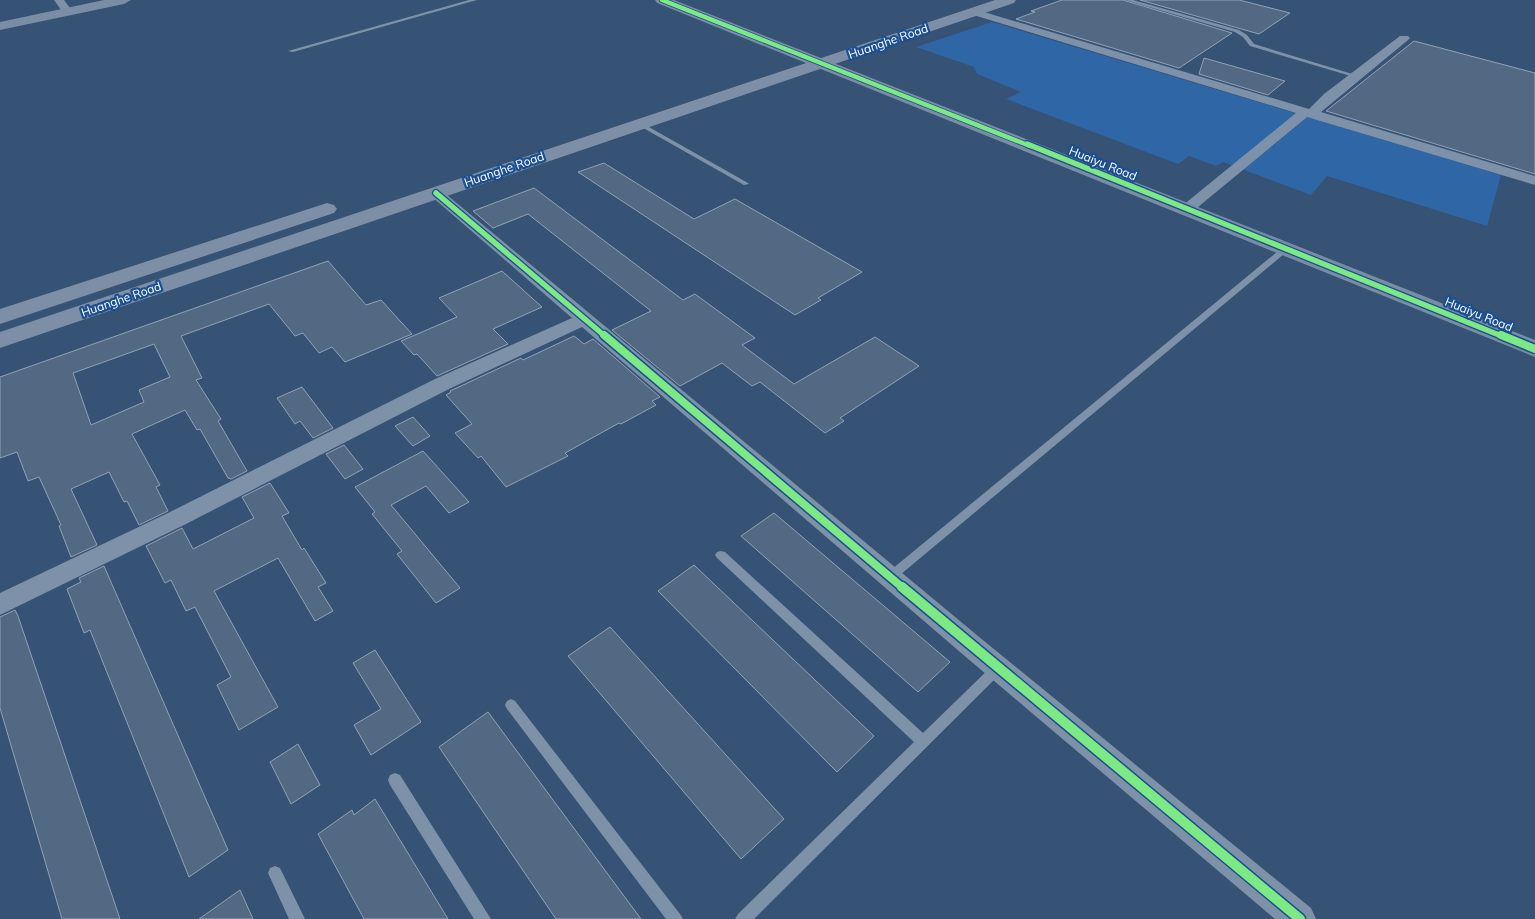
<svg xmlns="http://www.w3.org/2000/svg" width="1535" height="919" font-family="Mulish,sans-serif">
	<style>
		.green { fill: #2f66a5 }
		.building { fill: #526984; stroke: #92a2b6; fill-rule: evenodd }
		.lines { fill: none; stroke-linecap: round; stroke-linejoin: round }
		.lane { fill: #7d92a8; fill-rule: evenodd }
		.street { fill: #7d92a8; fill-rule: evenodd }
		.secondary { fill: #798da4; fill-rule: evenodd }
		.primary { fill: #7d8ea7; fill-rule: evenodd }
		.cycleway-far3-casing { stroke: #1b4f8f; stroke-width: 6 }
		.cycleway-far2-casing { stroke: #1b4f8f; stroke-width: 8 }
		.cycleway-far1-casing { stroke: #1b4f8f; stroke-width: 11 }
		.cycleway-casing { stroke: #1b4f8f; stroke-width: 13 }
		.cycleway-far3 { stroke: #7ce984; stroke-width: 4.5 }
		.cycleway-far2 { stroke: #7ce984; stroke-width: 5.5 }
		.cycleway-far1 { stroke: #7ce984; stroke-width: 8 }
		.cycleway { stroke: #7ce984; stroke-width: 10 }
		.labels { text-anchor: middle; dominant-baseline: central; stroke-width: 4.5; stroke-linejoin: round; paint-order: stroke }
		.far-street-label { font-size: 12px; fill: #fff; stroke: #1b4f8f }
	</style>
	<rect width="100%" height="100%" fill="#365274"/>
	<path class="green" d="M992,22L1501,175L1487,226L1327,176L1311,195L1223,162L1216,166L1189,156L1178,164L1006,99L1021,92L977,74L974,67L916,47Z"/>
	<path class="building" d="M1062,0H1123L1232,33L1179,68L1016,19L1035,12L1031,11Z
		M1140,0H1239L1290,13L1259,34Z
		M1414,41L1535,73V174L1326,111Z
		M1204,58L1285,81L1268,95L1199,74Z
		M604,163L694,219L735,199L862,272L818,298L821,300L795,315L578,172Z
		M534,188L683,300L695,294L755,338L742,345L794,384L875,337L919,366L840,418L844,421L825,433L760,382L752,386L722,363L680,386L612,330L651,311L528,214L493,228L473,211Z
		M328,261L366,305L381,300L412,334L345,362L332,347L319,353L303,333L295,336L269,304L181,336L202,378L196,380L221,419L218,421L247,471L231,479L228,478L200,429L197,430L185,410L132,434L160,485L156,487L168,511L139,525L127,501L124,502L109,472L71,489L97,545L71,557L59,526L61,525L39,477L28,481L17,452L0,458V377ZM154,344L170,377L139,390L144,402L91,425L73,373Z
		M502,271L542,307L493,329L508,344L437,376L417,354L414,355L401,341L457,317L439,298Z
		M574,336L584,344L593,339L660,397L652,401L656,405L621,424L619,423L565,453L568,456L506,487L481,456L478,458L455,433L472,424L446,395L451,392L450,391L521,358L523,360Z
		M302,387L333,428L313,438L300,421L295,424L277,398Z
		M413,417L430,436L413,446L395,426Z
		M344,445L363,469L345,479L326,454Z
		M423,451L469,502L449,513L426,486L391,505L460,588L436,603L397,554L402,551L372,514L375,512L355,487Z
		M270,483L289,513L282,516L302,550L304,548L326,583L318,587L333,611L315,621L278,558L214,591L278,707L239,730L217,685L231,677L195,607L186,611L171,580L165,583L146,546L182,528L193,549L254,518L242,497Z
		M774,513L950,662L918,692L741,536Z
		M694,565L874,736L837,772L658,591Z
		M104,566L228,850L189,877L90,630L84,633L67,589L81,582L79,578Z
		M15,610L18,616L120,919H62L0,708V617Z
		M610,627L784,819L741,859L568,656Z
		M375,650L421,722L371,755L354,725L381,709L353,663Z
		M488,712L641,919H556L439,747Z
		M298,744L320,785L291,804L270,762Z
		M375,799L448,919H364L318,834L352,810L354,815Z
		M240,890L253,919H199Z"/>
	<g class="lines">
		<path class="lane" d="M469,0H477L293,52L288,51Z
			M1125,0H1133L1239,30L1247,35L1254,44L1359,76L1354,77L1250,46L1243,37L1235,32Z
			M640,122L748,183L749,184L744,185L638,125L637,124Z
			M1283,247H1289L1290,249L894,580L890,582L886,580L884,577L886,574Z
			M721,551L725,552L923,733L994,664L998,662L1002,664L1004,668L1002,672L754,919H735L738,914L914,742L717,558L715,555L717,552Z
			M511,699L515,701L680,914L683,919H666L507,709L505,705L507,701Z
			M395,773L400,775L491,919H474L390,785L388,780L390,775Z
			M275,866L280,868L305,919H289L268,873L270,868Z"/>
		<path class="street" d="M54,0H64L73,12L72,14H64Z
			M974,9L1309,109L1324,94L1400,36H1408L1410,38L1408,40L1321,112L1535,176V185L1307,117L1192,212H1182L1179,209L1182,206L1296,113L970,14L969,12Z
			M436,188L441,190L978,636L1311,908L1316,919H1275L960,652L582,327L449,389L184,525L0,615V593L168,513L435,379L572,318L431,196L428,193L431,190Z"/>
		<path class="secondary" d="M104,0H131L124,4L0,30V22Z
			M655,0H674L1535,340V357L657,3Z"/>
		<path class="primary" d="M995,0H1016L1014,3L0,348V332Z
			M327,203L334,205L337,209L334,213L0,324V309Z"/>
		<defs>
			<path id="cycleway-far3" d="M662,0L1030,146"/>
			<path id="cycleway-far2" d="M1027,144L1504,337
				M436,193L606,337"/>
			<path id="cycleway-far1" d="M604,335L903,588
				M1501,335L1535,349"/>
			<path id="cycleway" d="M902,587L1300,919"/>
		</defs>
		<use href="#cycleway-far3" class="cycleway-far3-casing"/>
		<use href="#cycleway-far2" class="cycleway-far2-casing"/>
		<use href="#cycleway-far1" class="cycleway-far1-casing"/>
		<use href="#cycleway" class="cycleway-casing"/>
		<use href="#cycleway-far3" class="cycleway-far3"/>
		<use href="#cycleway-far2" class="cycleway-far2"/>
		<use href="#cycleway-far1" class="cycleway-far1"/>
		<use href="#cycleway" class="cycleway"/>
	</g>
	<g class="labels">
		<g class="far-street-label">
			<text transform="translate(888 41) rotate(-19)">Huanghe Road</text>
			<text transform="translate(1103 163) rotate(22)">Huaiyu Road</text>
			<text transform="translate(504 169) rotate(-19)">Huanghe Road</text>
			<text transform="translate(121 299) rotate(-19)">Huanghe Road</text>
			<text transform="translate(1479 314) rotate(22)">Huaiyu Road</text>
		</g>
	</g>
</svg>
